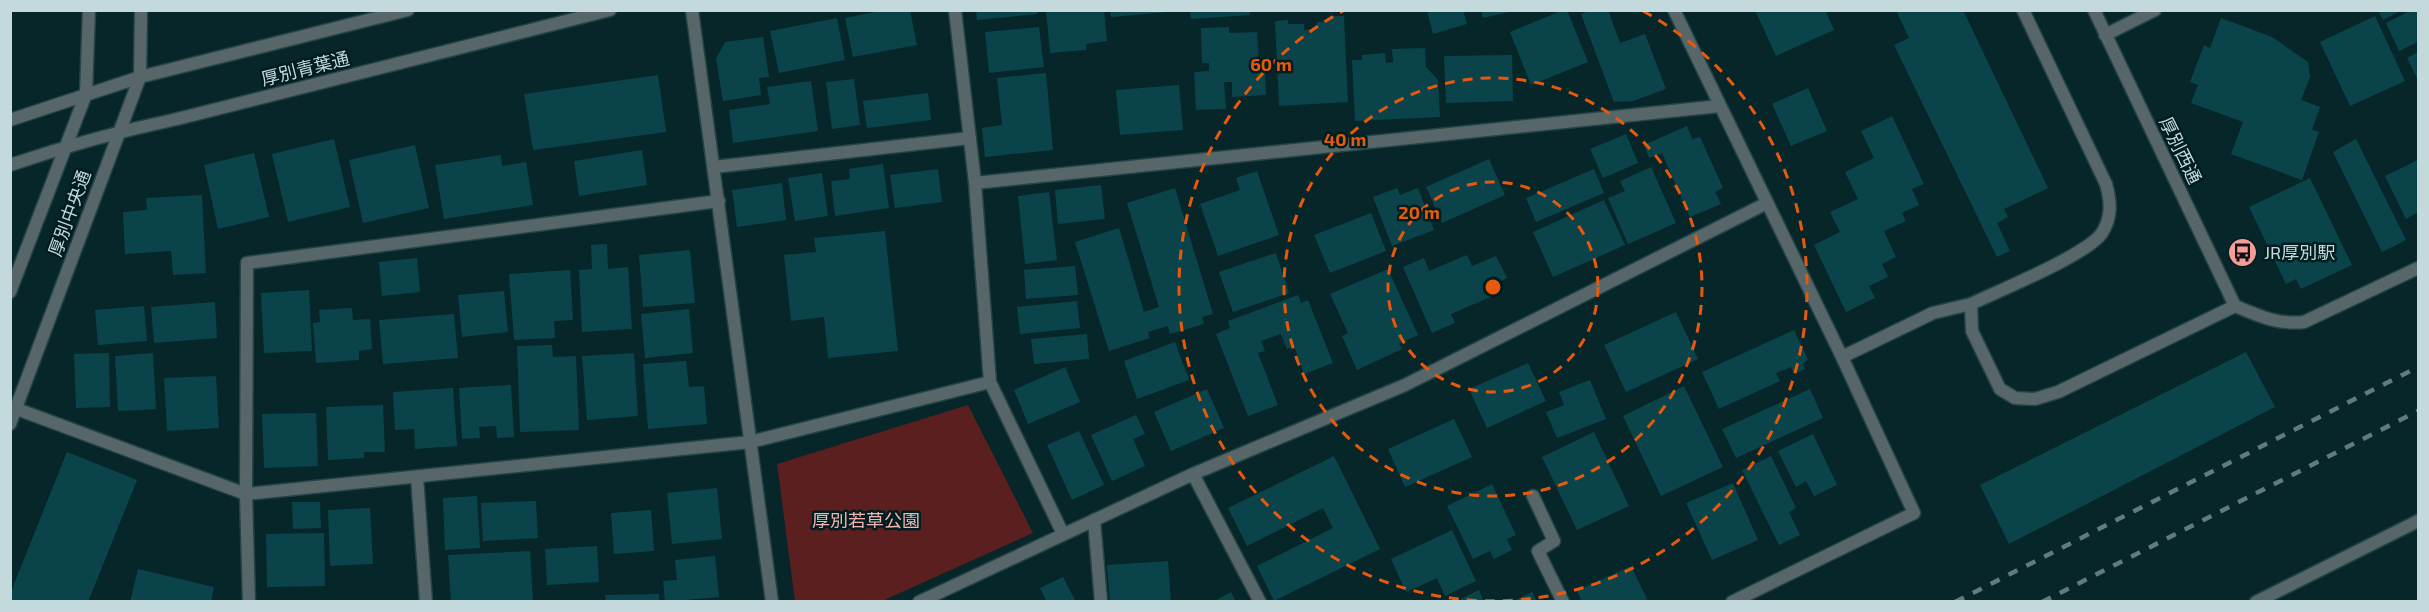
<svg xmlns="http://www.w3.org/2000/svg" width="2429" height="612" font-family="'Exo 2','Noto Sans JP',sans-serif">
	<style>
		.green { fill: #5b1f20 }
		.building { fill: #0a444a }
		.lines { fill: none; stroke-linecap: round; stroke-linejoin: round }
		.service-casing { stroke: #244346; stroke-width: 15 }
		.minor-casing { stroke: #244346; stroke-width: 15 }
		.tertiary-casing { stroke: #244346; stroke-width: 15 }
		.service { stroke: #576769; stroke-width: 12 }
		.minor { stroke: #576769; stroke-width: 12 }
		.tertiary { stroke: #576769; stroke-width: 12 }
		.rail { stroke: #617c7f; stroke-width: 4.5; stroke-dasharray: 10 10; stroke-linecap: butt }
		.ring { fill: none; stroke: #e8590c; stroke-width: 3; stroke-dasharray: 10 8 }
		.labels { text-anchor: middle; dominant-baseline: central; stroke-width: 5; stroke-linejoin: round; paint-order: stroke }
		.street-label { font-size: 18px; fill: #c4d9db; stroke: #001d20 }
		.poi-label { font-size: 18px; fill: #c4d9db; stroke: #001d20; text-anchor: start }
		.park-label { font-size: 18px; fill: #f4b5b2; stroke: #001d20 }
		.centre { fill: #e8590c; stroke: #001d20; stroke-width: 3 }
		.ring-label { font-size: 18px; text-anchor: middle; font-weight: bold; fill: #e8590c; stroke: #001d20; stroke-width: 5; stroke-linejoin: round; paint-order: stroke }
	</style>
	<rect width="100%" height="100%" fill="#06262a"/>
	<path class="green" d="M968,405L1033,533L882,601H795L777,464Z"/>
	<path class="building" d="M885,10H910L917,45L853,57L845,18Z
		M976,10H1037V14L977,20Z
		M1046,10H1104L1107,41L1086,44V50L1050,53Z
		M1110,10H1168V12L1111,17Z
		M1190,10H1249L1250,15L1191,19Z
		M1427,10H1463L1467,24L1433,34Z
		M1481,10H1513V11L1483,18Z
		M1563,10H1567L1588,62L1531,85L1510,32Z
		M1591,10H1608L1620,43L1645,34L1666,89L1633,101L1614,102L1581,14Z
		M1755,10H1825L1834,30L1776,56Z
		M1896,10H1963L2048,188L2004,209L2008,217L1997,223L2010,251L1997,257L1894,45L1909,38Z
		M2378,10H2402L2383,20Z
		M2412,10H2418V42L2399,51L2386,23Z
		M1330,16H1344L1348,102L1279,106L1275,21L1288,20V24H1304V30L1317,29V22L1330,21Z
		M2375,16L2405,81L2350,106L2320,42Z
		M837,18L845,60L779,73L770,31Z
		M2221,18L2272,37L2308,62L2310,77L2301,100L2320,107L2312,130L2319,132L2302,180L2231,154L2243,122L2191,103L2198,85L2190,82L2204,45L2210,48Z
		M1039,27L1044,67L989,73L985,32Z
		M1229,27V33L1257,32L1259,65H1265L1266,95L1232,97V82H1224L1226,109L1196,110L1194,72L1209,71V63H1202L1201,28Z
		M763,37L769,77L759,78L761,95L723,101L716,59L725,42Z
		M1425,48L1426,67L1438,80L1440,117L1355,121L1352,60H1362V55L1385,53L1386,63L1393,62L1392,49Z
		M2418,52V80L2407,58Z
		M1512,55L1513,101L1446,103L1444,56Z
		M1046,73L1053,150L985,157L982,128L1002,125L997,78Z
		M658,75L666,132L533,150L524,94Z
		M854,79L860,125L832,129L826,82Z
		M811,81L818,131L733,143L729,110L770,104L767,87Z
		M1179,85L1183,130L1120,135L1116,90Z
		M1808,88L1827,131L1791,146L1772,104Z
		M928,93L931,120L867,128L863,101Z
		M1892,116L1924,184L1912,189L1919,205L1902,213L1906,221L1884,231L1896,257L1882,264L1888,277L1869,286L1875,298L1846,312L1814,245L1840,232L1830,212L1858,199L1845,172L1874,158L1861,131Z
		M1687,126L1692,139L1700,137L1723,188L1715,192L1721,204L1690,217L1662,153L1649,158L1644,145Z
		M1626,134L1638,163L1603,178L1590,149Z
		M334,139L350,207L288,222L272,154Z
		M2356,139L2406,240L2382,252L2333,152Z
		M415,145L429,208L363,223L349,160Z
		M642,150L647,185L579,196L574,161Z
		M254,153L269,217L218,229L204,165Z
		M501,155L502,166L526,162L533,205L444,219L435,165Z
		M1489,159L1505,195L1442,223L1426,187Z
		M2418,160V212L2406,219L2385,176Z
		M883,164L889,208L835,216L831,181L850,179L849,169Z
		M1651,167L1676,223L1628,244L1608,198L1625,191L1620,181Z
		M938,169L942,202L895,208L890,175Z
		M1594,169L1604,193L1536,222L1526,198Z
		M1257,171L1279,235L1218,256L1200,204L1240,190L1236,178Z
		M822,173L828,216L795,221L788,178Z
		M2310,178L2352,265L2301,289L2296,279L2286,284L2249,207Z
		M782,183L786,220L737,227L732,190Z
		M1101,185L1105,219L1058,224L1055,190Z
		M1175,188L1213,314L1202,317L1204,324L1170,334L1168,326L1148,332L1150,338L1109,351L1075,242L1119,228L1144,312L1159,307L1127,203Z
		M1397,188L1400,195L1418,188L1434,230L1392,246L1373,197Z
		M1049,192L1057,260L1025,264L1018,196Z
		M202,195L206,273L173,275L171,251L125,254L123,212L147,210L146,198Z
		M1604,200L1625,245L1553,277L1533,232Z
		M1371,213L1386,251L1330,273L1314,235Z
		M885,231L898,351L828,358L824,317L791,321L784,255L816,252L814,238Z
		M607,244L608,269L628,267L632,329L582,332L579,270L592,269L591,245Z
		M690,250L695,303L643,307L639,255Z
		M1276,253L1289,293L1233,312L1219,272Z
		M1467,255L1472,266L1496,256L1507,278L1500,282L1504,291L1451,314L1455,323L1432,333L1403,267L1424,258L1429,271Z
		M417,258L420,292L382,296L379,262Z
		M1075,266L1078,295L1026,299L1024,270Z
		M1388,269L1418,335L1399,344L1402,349L1357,370L1342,336L1348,333L1330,294Z
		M570,270L573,320L554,321L555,338L514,340L509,274Z
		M309,290L312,351L264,353L261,293Z
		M504,291L508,332L462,337L458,295Z
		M1298,295L1301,303L1308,300L1333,363L1304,374L1294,346L1287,349L1281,334L1261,341L1265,351L1258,353L1278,405L1248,416L1216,334L1230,328L1228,321Z
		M1077,301L1080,328L1020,334L1017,307Z
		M215,302L217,338L154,343L151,307Z
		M144,306L147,341L98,345L95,310Z
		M352,308L353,320L370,319L372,349L359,351V360L316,363L313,323L320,322L319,310Z
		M689,309L693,353L645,358L641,314Z
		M1676,312L1698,359L1626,392L1604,345Z
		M454,314L458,358L383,364L379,320Z
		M1794,330L1808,360L1803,363L1805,369L1794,374L1791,367L1776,373L1780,381L1719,409L1702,372Z
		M1087,334L1089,359L1034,364L1031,339Z
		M1175,342L1189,380L1137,399L1124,361Z
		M552,345L553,357L576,356L579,430L520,432L517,346Z
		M2246,352L2275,407L2009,544L1980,485Z
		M109,353L110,407L76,408L74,354Z
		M153,353L156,409L118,411L115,356Z
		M634,353L638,416L587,420L582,356Z
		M686,361L689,387L704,386L707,424L648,429L643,364Z
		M1528,363L1546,401L1487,428L1469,389Z
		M1065,367L1080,402L1028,424L1014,390Z
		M216,376L219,428L167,431L164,378Z
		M1590,380L1606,419L1557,438L1546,412L1564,405L1559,392Z
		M511,385L514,437L497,438L496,426L479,427L480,438L462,439L459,388Z
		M1684,386L1723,467L1661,496L1623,416Z
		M453,388L457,446L415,449L414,429L395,430L393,392Z
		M1207,389L1224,428L1171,451L1154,412Z
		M1810,389L1823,418L1736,458L1722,429Z
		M383,405L385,452H364V458L328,460L326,407Z
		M316,413L318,466L264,468L262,414Z
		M1136,415L1145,434L1133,439L1145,466L1112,481L1091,435Z
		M1454,419L1472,457L1405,487L1388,449Z
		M1079,431L1104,485L1072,500L1047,445Z
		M1594,432L1629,506L1577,530L1542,457Z
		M1813,434L1837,485L1814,496L1806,481L1796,487L1778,451Z
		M67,452L137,480L88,602H10V594Z
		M1334,456L1380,549L1274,601L1257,566L1333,528L1323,508L1247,546L1228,508Z
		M1771,456L1796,508L1789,512L1800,535L1779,545L1742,470Z
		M1733,483L1758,540L1712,560L1686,503Z
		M1492,484L1516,535L1507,539L1512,550L1494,559L1490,551L1473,559L1447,506Z
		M717,488L722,539L672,544L667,493Z
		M477,496L480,548L445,550L443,498Z
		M536,501L538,538L483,541L481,503Z
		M292,502H320L321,528L293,529Z
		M370,508L373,564L330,566L328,510Z
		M651,510L654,551L614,554L611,513Z
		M1452,530L1476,581L1445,596L1437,578L1406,592L1391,559Z
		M324,533L325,586L267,587L266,534Z
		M597,546L599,582L547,585L545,549Z
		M530,551L533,601L451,602L448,555Z
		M715,556L719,597L665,602L663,581L677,580L675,560Z
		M1168,561L1171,602H1110L1107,565Z
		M1631,566L1647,599L1641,602H1582L1577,591Z
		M138,569L214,587L211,602H130Z
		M1063,577L1076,602H1047L1040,588Z
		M1479,590L1484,602H1455Z
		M1231,592L1236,602H1213Z
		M1532,592L1537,602H1511Z
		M659,594V602H606L605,595Z"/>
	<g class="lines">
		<defs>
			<path id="service" d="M1533,496L1554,541L1538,551L1563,602
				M1094,520L1101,602"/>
			<path id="minor" d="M692,10L772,602
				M955,10L975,183L990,382L1063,534
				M1674,10L1842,357L1914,513L1732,602
				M2105,35L2155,10
				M714,167L970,138
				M975,183L1720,106
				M2106,184C2111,202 2112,217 2102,233C2087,255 1998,291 1971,304L1972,331L2000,389L2015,398L2035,399L2058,392L2235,306C2259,316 2278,325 2304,322L2418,268
				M1842,357L1933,313L1971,304
				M17,409L246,494L750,442L990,382
				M1193,474L1260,602
				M417,477L426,602
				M249,602L246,494L247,263L719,201
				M919,602L1193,474L1405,385L1767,203"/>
			<path id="tertiary" d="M2023,10L2106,184
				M2094,10L2235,306
				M10,120L140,77L408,10
				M10,165C66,146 120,131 177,119L610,10
				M10,292L86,94L89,10
				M10,424L140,77L141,10
				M2256,602L2418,521"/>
		</defs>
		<use href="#service" class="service-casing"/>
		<use href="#minor" class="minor-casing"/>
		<use href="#tertiary" class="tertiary-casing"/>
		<use href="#service" class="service"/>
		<use href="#minor" class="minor"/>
		<use href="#tertiary" class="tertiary"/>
		<path class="rail" d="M1955,602L2418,367
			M2042,602L2418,411"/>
	</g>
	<g class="ring">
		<circle cx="1493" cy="287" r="105"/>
		<circle cx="1493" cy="287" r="209"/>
		<path d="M1643 11A314 314 0 1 1 1343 11"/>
	</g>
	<defs>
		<symbol id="bus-disc" viewBox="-11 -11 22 22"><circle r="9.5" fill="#f59b98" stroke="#001d20"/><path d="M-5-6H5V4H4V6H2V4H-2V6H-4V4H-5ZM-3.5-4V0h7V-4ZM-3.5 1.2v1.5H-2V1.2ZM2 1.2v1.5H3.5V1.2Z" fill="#111"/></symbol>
	</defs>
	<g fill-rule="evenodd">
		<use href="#bus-disc" x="2226" y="236" width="33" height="33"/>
	</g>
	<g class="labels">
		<g class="street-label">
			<text transform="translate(305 68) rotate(-14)">厚別青葉通</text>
			<text transform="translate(2181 150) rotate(64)">厚別西通</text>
			<text transform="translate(69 213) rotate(-70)">厚別中央通</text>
		</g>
		<g class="poi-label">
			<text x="2264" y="252">JR厚別駅</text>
		</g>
		<g class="park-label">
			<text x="866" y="520">厚別若草公園</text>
		</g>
	</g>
	<circle cx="1493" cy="287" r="9" class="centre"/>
	<g class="ring-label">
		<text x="1271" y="71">60 m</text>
		<text x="1345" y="146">40 m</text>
		<text x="1419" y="219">20 m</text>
	</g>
	<rect width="2429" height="612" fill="none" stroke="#c4d9db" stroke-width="24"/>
</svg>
